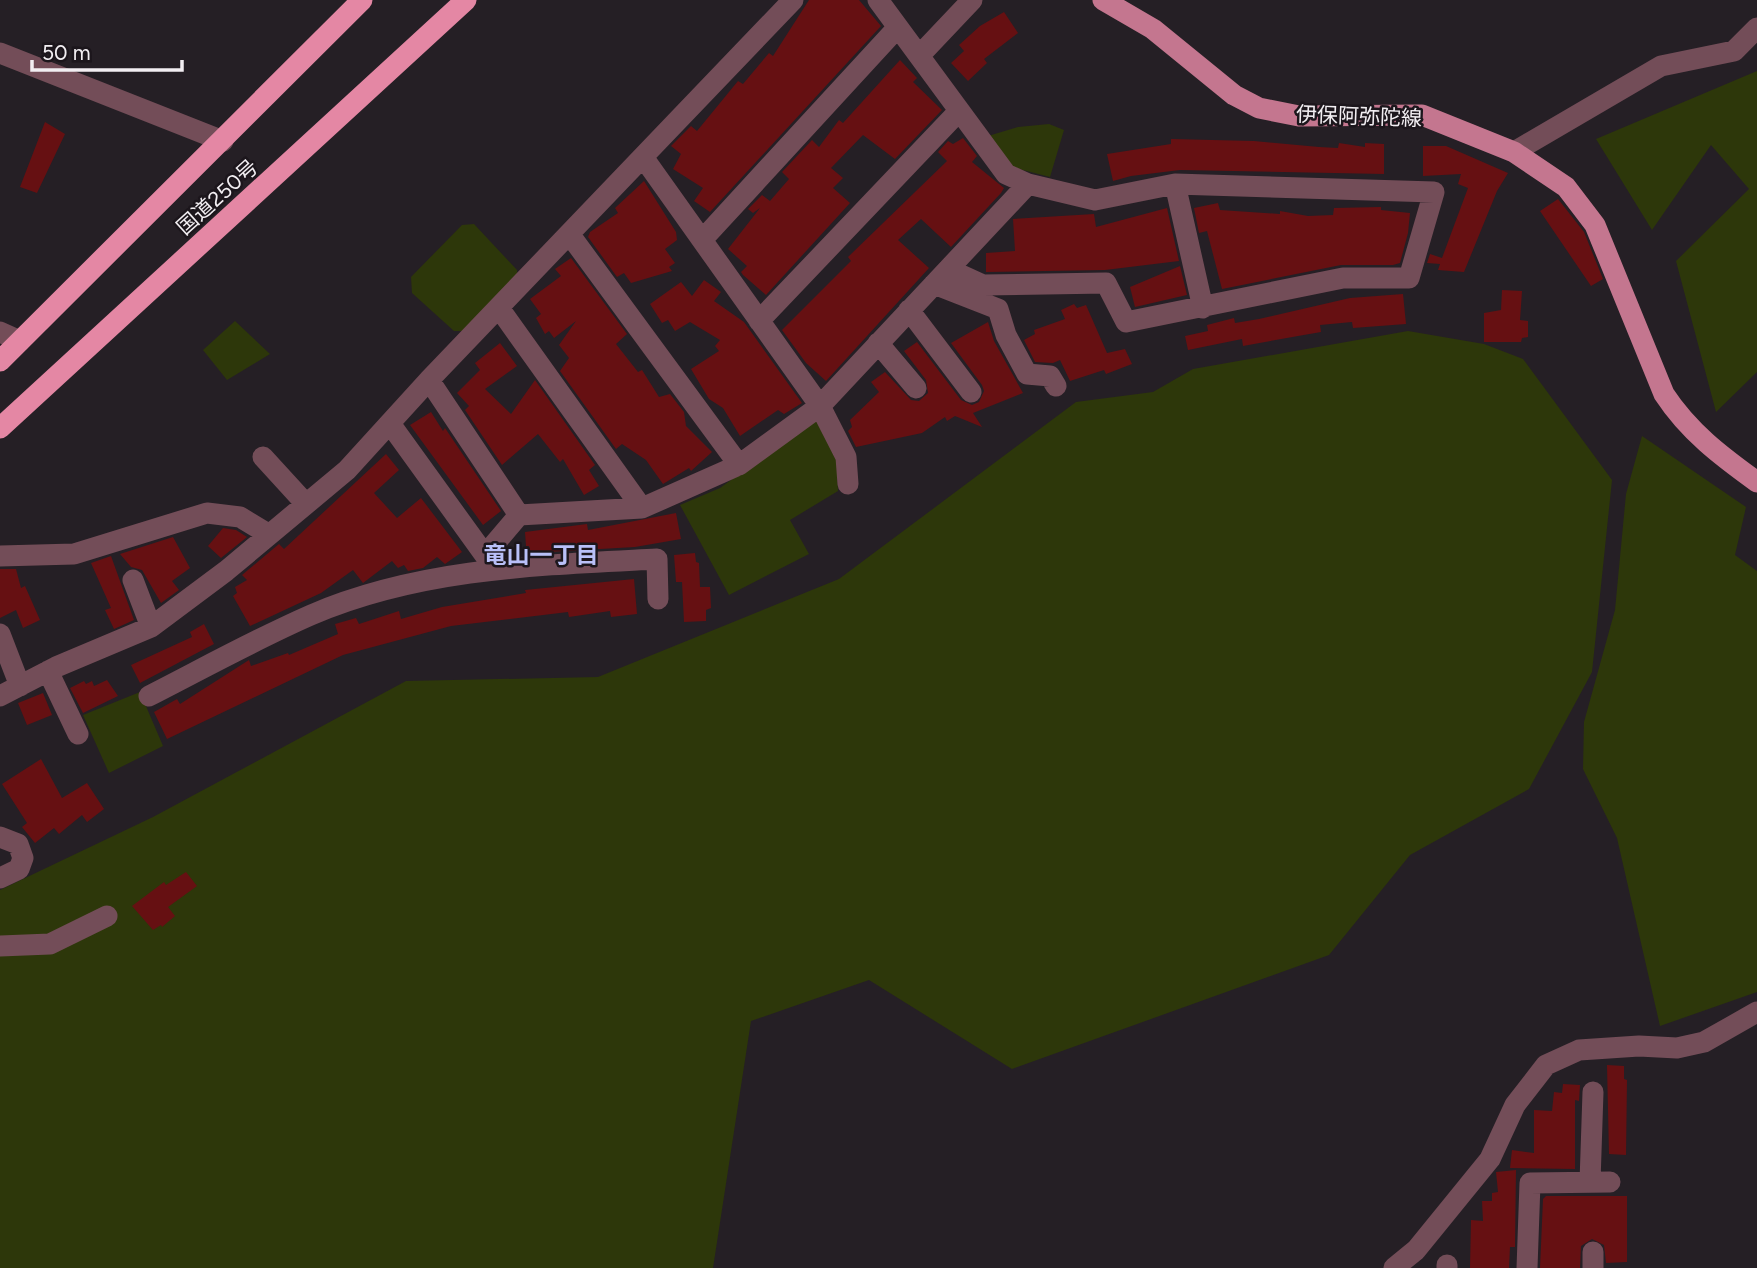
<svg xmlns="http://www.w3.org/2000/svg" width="1757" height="1268" font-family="Figtree,'Noto Sans JP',sans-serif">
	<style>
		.green { fill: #2d370a }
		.building { fill: #661012 }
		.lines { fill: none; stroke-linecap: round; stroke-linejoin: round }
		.minor { stroke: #734d58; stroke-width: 21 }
		.major { stroke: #c4768f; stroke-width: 21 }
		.highway { stroke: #e487a4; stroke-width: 21 }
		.labels { text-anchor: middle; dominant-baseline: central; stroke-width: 5; stroke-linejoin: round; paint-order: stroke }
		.street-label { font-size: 21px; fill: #f2eef2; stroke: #1c161c }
		.neighbourhood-label { font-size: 23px; font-weight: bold; fill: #b9c0f8; stroke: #1c161c }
	</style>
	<rect width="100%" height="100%" fill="#251f25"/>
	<path class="green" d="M1757,71V372L1716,412L1676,261L1749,189L1711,145L1652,230L1596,139Z
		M1049,124L1064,130L1050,177L1011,167L988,136L1018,127Z
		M474,224L517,270L518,282L473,331H454L412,293L411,277L462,225Z
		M235,321L270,354L227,380L203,350Z
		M1408,331L1484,344L1523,359L1612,480L1592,672L1529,789L1410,855L1329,955L1012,1069L869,980L751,1021L713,1268H0V890L153,817L406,681L598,677L839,579L1076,402L1153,392L1193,369Z
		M815,419L836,453L838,491L790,520L809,554L729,595L680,505L720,488Z
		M1642,436L1746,507L1735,555L1757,571V992L1660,1026L1617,838L1583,769L1584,722L1615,610L1626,494Z
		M140,692L163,746L109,773L83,715Z"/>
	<path class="building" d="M809,0H859L881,26L710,212L694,201L703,188L673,169L681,154L671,146L691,126L697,131L738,81L743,84L769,53L773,56Z
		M1004,12L1018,33L984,59L987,63L968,81L951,63L964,51L959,45L980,26Z
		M900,60L917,78L913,82L942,110L895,159L863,135L831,168L843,178L833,188L850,203L766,295L743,275L741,272L747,266L728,249L760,208L753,213L748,209L762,195L770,201L789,179L782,172L812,140L819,147L839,120L843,123Z
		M45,122L65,134L37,193L20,187Z
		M963,138L977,156L972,162L1004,188L1001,193L951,247L921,219L898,240L929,268L826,381L806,363L782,330L851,261L848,257L947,161L938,152L948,141L953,144Z
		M1171,139L1254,141L1319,147L1338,148L1339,143L1365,147V143L1384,144V174L1180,170L1131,176L1113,181L1107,154L1171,144Z
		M1423,146H1446L1508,173L1497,191L1464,272L1438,270L1440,264L1427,263L1430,254L1442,258L1468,188L1458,184L1461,174L1423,176Z
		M644,181L676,232L677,240L665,249L675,263L669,267L672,271L631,283L624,273L617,277L588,237L590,232L618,213L615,208Z
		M1558,199L1584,232L1603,279L1591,286L1540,211Z
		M1218,203L1220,210L1280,214V211L1308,216L1333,215L1334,208L1381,207V210L1410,213L1408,233L1400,263L1393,265H1341L1222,289L1207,231L1199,233L1194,208Z
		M1167,208L1179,261L1105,270L986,272V253L1015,251L1013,219L1094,214L1096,227Z
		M571,258L627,334L616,344L638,372L642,370L659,397L670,394L684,412L686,426L712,452L691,471L689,468L663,484L646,460L622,444L616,449L560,371L569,358L559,345L576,321L554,338L549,331L545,334L536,318L541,314L530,299L561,276L555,269Z
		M1180,266L1187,295L1135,307L1130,287Z
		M704,280L721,292L714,301L744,322L802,403L784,414L778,410L740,436L723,408L709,399L691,369L719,351L715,346L720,340L690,322L675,331L668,320L662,323L650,304L681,282L692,296Z
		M1502,290L1522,291L1520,320L1528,321V337L1522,338L1521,342H1484V313L1501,310Z
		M1403,294L1406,324L1353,328L1352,322L1320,325L1321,332L1298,336L1243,346L1242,339L1188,350L1185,336L1208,331L1207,325L1234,318L1235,323L1259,319L1350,298Z
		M1074,304L1077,308L1086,305L1107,353L1125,349L1132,364L1106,374L1104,370L1070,381L1060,360L1053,363L1035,362L1024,340L1035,334L1034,330L1065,319L1061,310Z
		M988,322L994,341L1023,393L973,413L982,427L955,416L947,421L945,417L922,433L856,447L848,431L852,427L850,420L879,392L871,382L885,372L911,400L919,401L928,393L926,380L904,351L917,342L961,400L972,405L979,402L984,391L982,385L951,343Z
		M500,343L517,366L485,389L511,414L535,380L595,465L589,470L599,486L584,495L563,459L560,462L538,434L502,465L465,410L469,406L457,393L480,370L475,363Z
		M431,412L443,431L445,428L501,511L483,525L410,425Z
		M386,454L399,470L374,493L397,518L421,498L462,552L445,564L437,557L423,568L408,571L404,565L398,568L392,561L363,583L353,570L321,593L250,626L233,596L237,593L235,587L247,580L242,575L279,544L284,549Z
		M676,513L681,539L635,547L530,553L529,546H526L525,532L587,524L588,530Z
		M223,528L236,530L247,537L221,558L208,546Z
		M173,537L190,568L172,581L179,590L161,603L142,570L131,567L120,554Z
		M695,553L696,562L699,563L700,587H710L711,608L706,610V621L684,622L682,582H676L674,555Z
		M111,556L134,620L114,629L105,610L111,608L91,563Z
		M0,569H16L21,588L25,586L40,620L23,628L16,610L0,618Z
		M634,579L637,614L611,617L610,611L569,617L568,612L451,626L343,655L167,739L154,712L177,699L180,704L249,660L251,666L288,653L289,655L338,634L335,624L356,618L359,624L399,611L401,619L442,607L526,593L525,590Z
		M204,624L214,644L140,683L131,665L192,637L190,632Z
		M107,680L118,696L83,713L70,688L84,681L86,684L92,681L94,686Z
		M43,693L52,715L27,725L18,703Z
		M41,759L62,798L87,783L104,809L87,822L82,815L59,834L54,828L35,843L22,827L27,823L2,784Z
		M186,872L197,886L168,907L175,916L162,927L161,925L153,930L132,906L164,882L166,885Z
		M1607,1065L1624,1066V1079L1627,1080L1626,1155L1609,1154Z
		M1563,1084L1580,1085L1579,1101L1575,1100V1169L1510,1168L1512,1150L1534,1153V1110L1552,1111L1554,1092L1562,1093Z
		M1516,1170L1515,1247H1510L1509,1268H1470L1471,1220L1483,1221L1482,1201H1492V1193L1498,1192L1496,1172Z
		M1546,1196H1627V1262L1606,1263L1604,1245L1592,1239L1581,1246L1580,1268H1540L1543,1199Z"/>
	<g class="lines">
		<path class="minor" d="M878,0L1006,174L1028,184L1095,200L1175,184L1434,192L1409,278H1343L1126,322L1106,283L983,285L948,269
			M0,53L223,141
			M919,56L972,0
			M1514,152L1661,66L1734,51L1757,28
			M643,157L820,406L846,457L848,484
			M1175,184L1203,308
			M570,235L739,465
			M702,240L898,27
			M934,284L998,309L1006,335L1027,374L1050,376L1056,386
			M499,308L642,508
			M909,310L971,392
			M759,321L959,111
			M0,332L20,341
			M878,343L916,388
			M429,380L519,515
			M391,425L492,565
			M263,457L306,504
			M485,555L519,515L642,508L739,465L820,406L1028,184
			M0,556L74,554L207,513L240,517L268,534
			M133,580L151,627
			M0,634L20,686
			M48,671L78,734
			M0,696L56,667L151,627L226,571L347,470L429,380L793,0
			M149,696C202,669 256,639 311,615C420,568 541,565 657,559L658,599
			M0,837L18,844L23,858L19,869L0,878
			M0,946L50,944L107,916
			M1590,1182L1593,1092
			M1394,1268L1416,1250L1490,1159L1515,1105L1546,1065L1579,1050L1639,1046L1677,1048L1704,1042L1757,1012
			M1447,1268V1265
			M1527,1268L1530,1183L1610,1182
			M1593,1268V1252"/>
		<path class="major" d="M1103,0L1153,29L1234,95L1259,108L1299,116L1422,115L1514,152L1566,187L1595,225L1664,394C1689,432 1721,456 1757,482"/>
		<path class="highway" d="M0,361L362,0
			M0,428L466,0"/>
	</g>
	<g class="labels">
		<g class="street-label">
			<text transform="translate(1359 116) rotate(2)">伊保阿弥陀線</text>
			<text transform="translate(217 197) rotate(-42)">国道250号</text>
		</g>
		<g class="neighbourhood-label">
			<text x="541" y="555">竜山一丁目</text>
		</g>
	</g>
	<path d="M32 60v10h150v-10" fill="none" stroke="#f2eef2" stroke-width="3.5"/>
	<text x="42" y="60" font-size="21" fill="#f2eef2" stroke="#1c161c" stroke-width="5" paint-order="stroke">50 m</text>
</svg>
